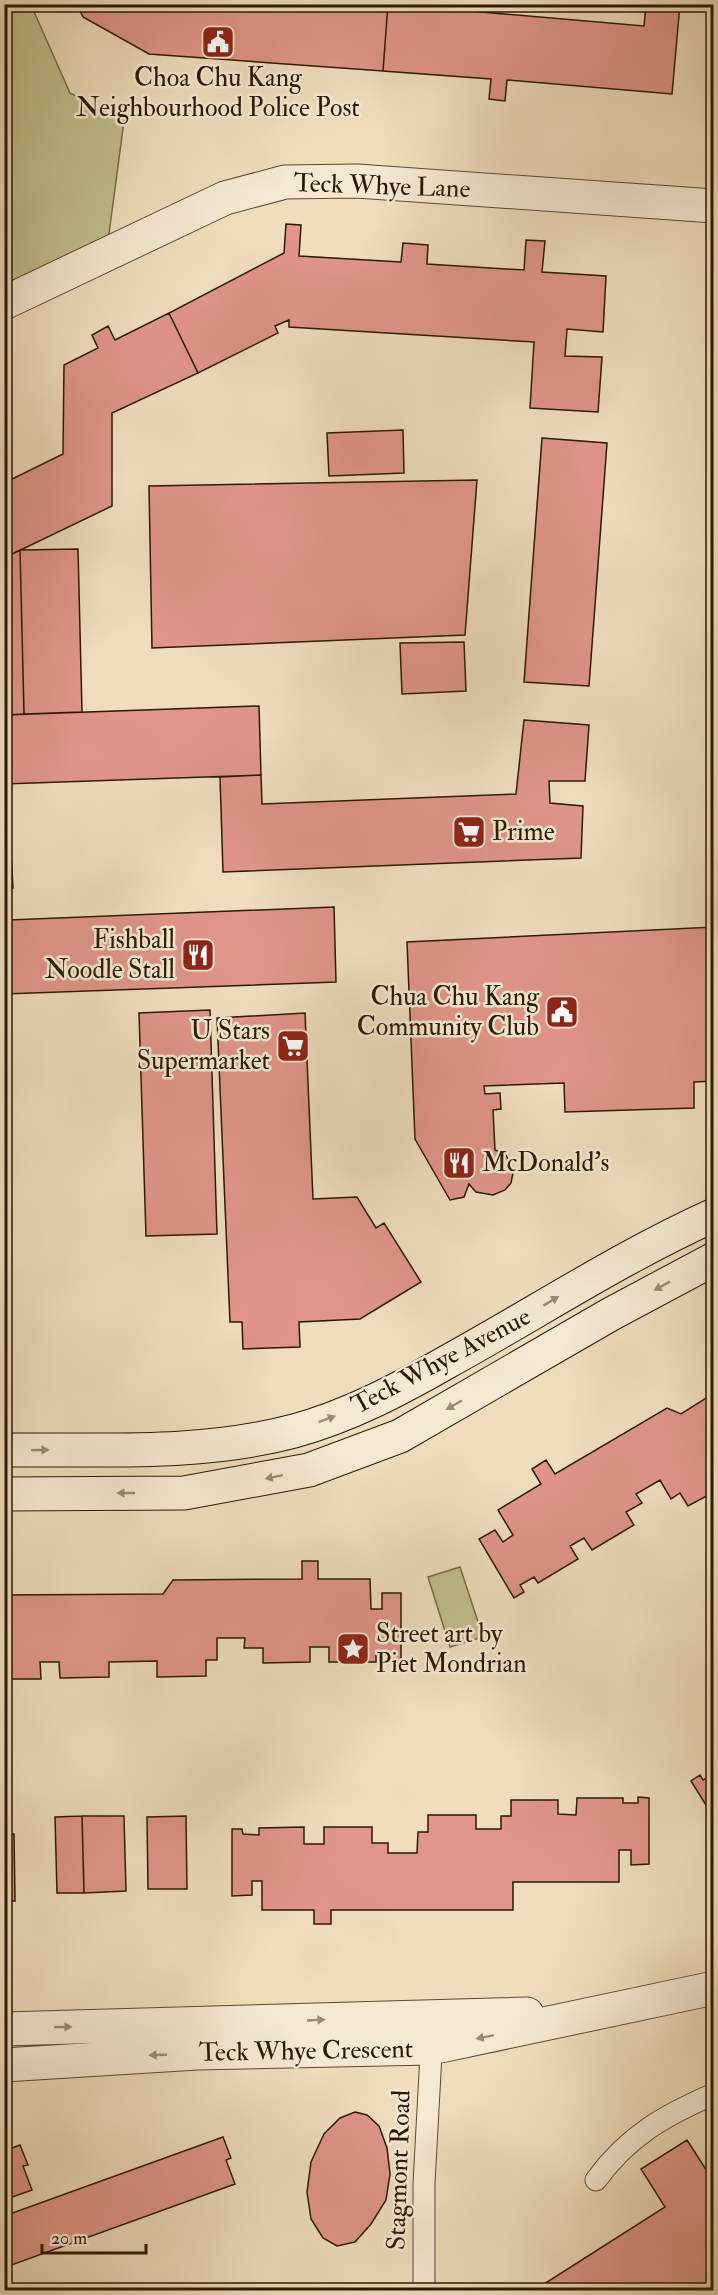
<svg xmlns="http://www.w3.org/2000/svg" width="718" height="2295" font-family="'IM FELL Double Pica',serif">
	<style>
		.green { fill: #c1bf8b; stroke: #766c46; stroke-width: 1.5 }
		.building { fill: #e09588; stroke: #2b1900; stroke-width: 1.5 }
		.lines { fill: none; stroke-linecap: round; stroke-linejoin: round }
		.lane-casing { stroke: #5c4a2f; stroke-width: 23 }
		.street-casing { stroke: #5c4a2f; stroke-width: 35 }
		.secondary-casing { stroke: #2b1900; stroke-width: 35 }
		.lane { stroke: #f5e9d3; stroke-width: 21 }
		.street { stroke: #f5e9d3; stroke-width: 33 }
		.secondary { stroke: #f5e9d3; stroke-width: 33 }
		.oneway { fill: #9a8b74 }
		.labels { text-anchor: middle; dominant-baseline: central; stroke-width: 5; stroke-linejoin: round; paint-order: stroke }
		.poi-label { font-size: 26px; fill: #2b1900; stroke: #f5e9d3; text-anchor: start }
		.street-label { font-size: 26px; fill: #2b1900; stroke: #f5e9d3 }
	</style>
	<rect width="100%" height="100%" fill="#efddbc"/>
	<filter id="stains"><feTurbulence type="fractalNoise" baseFrequency=".00333" numOctaves="4"/><feColorMatrix values="0 0 0 0 .2 0 0 0 0 .09 0 0 0 0 .02 0 0 0 .5 -.17"/></filter>
	<radialGradient id="worn" r=".72"><stop offset=".6" stop-color="#630" stop-opacity="0"/><stop offset="1" stop-color="#630" stop-opacity=".3"/></radialGradient>
	<path class="green" d="M4,5H31L70,93L124,121L104,271L4,317Z
		M460,1567L483,1637L450,1647L428,1577Z"/>
	<path class="building" d="M77,4H388L383,71L149,54L83,17Z
		M388,4L644,26L646,4H680L672,94L507,80L505,101L489,99L491,79L383,71Z
		M286,224L301,225L299,256L401,262L403,243L428,245L427,264L524,270L526,240L545,241L542,272L606,276L603,332L567,329L565,356L602,357L598,412L530,408L534,342L289,327V320L275,326L278,333L198,373L169,313L284,253Z
		M169,313L198,373L112,413V506L4,558V483L63,454L64,365L98,348L92,335L108,326L115,340Z
		M403,430L404,473L329,476L327,433Z
		M542,438L607,443L589,686L524,682Z
		M477,480L465,635L152,648L149,486Z
		M78,549L82,712L24,714L20,550Z
		M20,550L24,714L4,715V558Z
		M464,642L466,691L402,694L400,643Z
		M259,706L261,775L4,784V715Z
		M524,720L589,725L585,781H549L550,803L583,806L581,858L223,872L220,777L261,775L262,804L516,794Z
		M11,852L13,888H8L9,920L334,907L336,982L4,994V853Z
		M714,927V1081L694,1082V1108L565,1112L564,1083L484,1086L485,1094L500,1093L501,1109L493,1110L495,1150L505,1154L511,1163L513,1173L511,1183L505,1190L493,1195L476,1192L469,1184L464,1197L450,1200L415,1139L407,942Z
		M210,1010L217,1234L146,1236L139,1013Z
		M305,1013L313,1199L357,1197L376,1228L384,1223L421,1282L360,1319L299,1322L300,1347L243,1349L242,1322H230L217,1018Z
		M714,1393V1492L688,1506L680,1493L671,1499L660,1480L636,1494L642,1503L626,1512L634,1525L592,1550L584,1538L570,1546L578,1559L538,1583L534,1577L520,1585L524,1592L514,1598L479,1539L495,1530L503,1542L513,1535L498,1510L541,1484L532,1469L546,1460L555,1474L667,1408L681,1414Z
		M302,1561H318V1579H370L371,1609H382V1593H401V1661H390V1655H376V1662H329V1647H310V1662L263,1663V1648H244L245,1638H217V1660H206V1676L157,1677V1661L109,1662V1677L60,1678L59,1662H40L41,1679H4V1595L163,1594L173,1580L302,1579Z
		M714,1774V1818L691,1781L700,1775L703,1780Z
		M638,1797L649,1798V1864L631,1865V1850H619V1882H513V1910H331V1924H314V1910H262V1881H252V1895L232,1896V1829H242L243,1834L259,1835V1828L304,1827V1844H324V1827H372V1843H388V1853H417L418,1832H428V1815H476V1829H501V1816H511V1800H558V1814L576,1815L577,1798H623V1803H638Z
		M82,1816L84,1893H57L55,1817Z
		M82,1816H124L126,1891L84,1893Z
		M186,1816L187,1889H148L147,1817Z
		M4,1834H14L15,1901H4Z
		M355,2112L367,2115L379,2126L387,2148L390,2174L386,2200L371,2224L355,2242L337,2246L323,2238L311,2219L307,2192L311,2162L324,2134L340,2118Z
		M223,2137L231,2158L226,2160L235,2184L6,2267L4,2208L7,2215Z
		M687,2140L714,2182V2279L695,2290H548L544,2284L665,2207L641,2169Z
		M20,2145L28,2165L23,2166L32,2190L4,2200V2151Z"/>
	<g class="lines">
		<defs>
			<path id="lane" d="M596,2180C628,2136 665,2115 714,2094
				M424,2290V2183L432,2036"/>
			<path id="street" d="M4,303L225,198L285,182L357,181L714,206
				M4,2029L527,2014
				M4,2065L197,2053L431,2048L714,1988"/>
			<path id="secondary" d="M4,1450C101,1449 200,1456 294,1431C349,1416 398,1390 447,1362C536,1313 621,1257 714,1215
				M4,1494L184,1493L309,1470L400,1436L611,1314L714,1259"/>
		</defs>
		<use href="#lane" class="lane-casing"/>
		<use href="#street" class="street-casing"/>
		<use href="#secondary" class="secondary-casing"/>
		<use href="#lane" class="lane"/>
		<use href="#street" class="street"/>
		<use href="#secondary" class="secondary"/>
	</g>
	<defs><path id="oneway-solid" d="M-6-.8H1V-3.2L6.5 0L1 3.2V.8H-6Z" transform="scale(1.5)"/></defs>
	<g class="oneway">
		<use href="#oneway-solid" transform="translate(662 1286) rotate(151)"/>
		<use href="#oneway-solid" transform="translate(551 1301) rotate(-31)"/>
		<use href="#oneway-solid" transform="translate(454 1405) rotate(150)"/>
		<use href="#oneway-solid" transform="translate(327 1419) rotate(-20)"/>
		<use href="#oneway-solid" transform="translate(40 1450) rotate(-1)"/>
		<use href="#oneway-solid" transform="translate(274 1477) rotate(168)"/>
		<use href="#oneway-solid" transform="translate(126 1493) rotate(180)"/>
		<use href="#oneway-solid" transform="translate(316 2020) rotate(-3)"/>
		<use href="#oneway-solid" transform="translate(63 2027) rotate(-1)"/>
		<use href="#oneway-solid" transform="translate(485 2037) rotate(168)"/>
		<use href="#oneway-solid" transform="translate(158 2055) rotate(178)"/>
	</g>
	<defs>
		<symbol id="civic-square" viewBox="-11 -11 22 22"><rect x="-9" y="-9" width="18" height="18" rx="4" fill="#8f2418" stroke="#f5e9d3"/><path d="M-.6-6.5H3V-4.5H.6V-3L4-1V1h2V6H-6V1h2V-1L-.6-3ZM-1.2 2.5V6h2.4V2.5Z" fill="#fff"/></symbol>
		<symbol id="supermarket-square" viewBox="-11 -11 22 22"><rect x="-9" y="-9" width="18" height="18" rx="4" fill="#8f2418" stroke="#f5e9d3"/><path d="M-6-5.5h2.5l.6 2H6L4.5 2H-2.5L-4.4-4H-6ZM-1.5 3.2a1.3 1.3 0 1 0 .1 0ZM3 3.2a1.3 1.3 0 1 0 .1 0Z" fill="#fff"/></symbol>
		<symbol id="restaurant-square" viewBox="-11 -11 22 22"><rect x="-9" y="-9" width="18" height="18" rx="4" fill="#8f2418" stroke="#f5e9d3"/><path d="M-5-6h1v4h1v-4h1v4h1v-4h1v5L-1.5 .5V6h-2V.5L-5-1ZM5-6V6H3V1.5H1.5Q1.5-4 5-6Z" fill="#fff"/></symbol>
		<symbol id="sight-square" viewBox="-11 -11 22 22"><rect x="-9" y="-9" width="18" height="18" rx="4" fill="#8f2418" stroke="#f5e9d3"/><path d="M0-6L1.8-2.2L6-1.7L2.9 1.2L3.7 5.4L0 3.3L-3.7 5.4L-2.9 1.2L-6-1.7L-1.8-2.2Z" fill="#fff"/></symbol>
	</defs>
	<g fill-rule="evenodd">
		<use href="#civic-square" x="199" y="23" width="38" height="38"/>
		<use href="#supermarket-square" x="450" y="813" width="38" height="38"/>
		<use href="#restaurant-square" x="179" y="936" width="38" height="38"/>
		<use href="#civic-square" x="543" y="993" width="38" height="38"/>
		<use href="#supermarket-square" x="274" y="1027" width="38" height="38"/>
		<use href="#restaurant-square" x="440" y="1144" width="38" height="38"/>
		<use href="#sight-square" x="334" y="1630" width="38" height="38"/>
	</g>
	<g class="labels">
		<g class="poi-label">
			<text x="218" y="78" text-anchor="middle">Choa Chu Kang<tspan x="218" dy="30">Neighbourhood Police Post</tspan></text>
			<text x="492" y="832">Prime</text>
			<text x="175" y="940" text-anchor="end">Fishball<tspan x="175" dy="30">Noodle Stall</tspan></text>
			<text x="539" y="997" text-anchor="end">Chua Chu Kang<tspan x="539" dy="30">Community Club</tspan></text>
			<text x="270" y="1031" text-anchor="end">U Stars<tspan x="270" dy="30">Supermarket</tspan></text>
			<text x="482" y="1163">McDonald's</text>
			<text x="376" y="1634">Street art by<tspan x="376" dy="30">Piet Mondrian</tspan></text>
		</g>
		<g class="street-label">
			<text transform="translate(382 186) rotate(2)">Teck Whye Lane</text>
			<text transform="translate(441 1361) rotate(-28)">Teck Whye Avenue</text>
			<text transform="translate(306 2051) rotate(-1)">Teck Whye Crescent</text>
			<text transform="translate(399 2170) rotate(-88)">Stagmont Road</text>
		</g>
	</g>
	<rect width="718" height="2295" fill="none" stroke="#efddbc" stroke-width="24"/>
	<rect x="6" y="6" width="706" height="2283" fill="none" stroke="#2b1900" stroke-width="3"/>
	<rect x="12" y="12" width="694" height="2271" fill="none" stroke="#2b1900" stroke-width="1.5"/>
	<path d="M42 2244v9h104v-9" fill="none" stroke="#2b1900" stroke-width="3"/>
	<text x="51" y="2244" font-size="18" fill="#2b1900" stroke="#f5e9d3" stroke-width="4.5" paint-order="stroke">20 m</text>
	<rect width="100%" height="100%" filter="url(#stains)"/>
	<rect width="100%" height="100%" fill="url(#worn)"/>
</svg>
